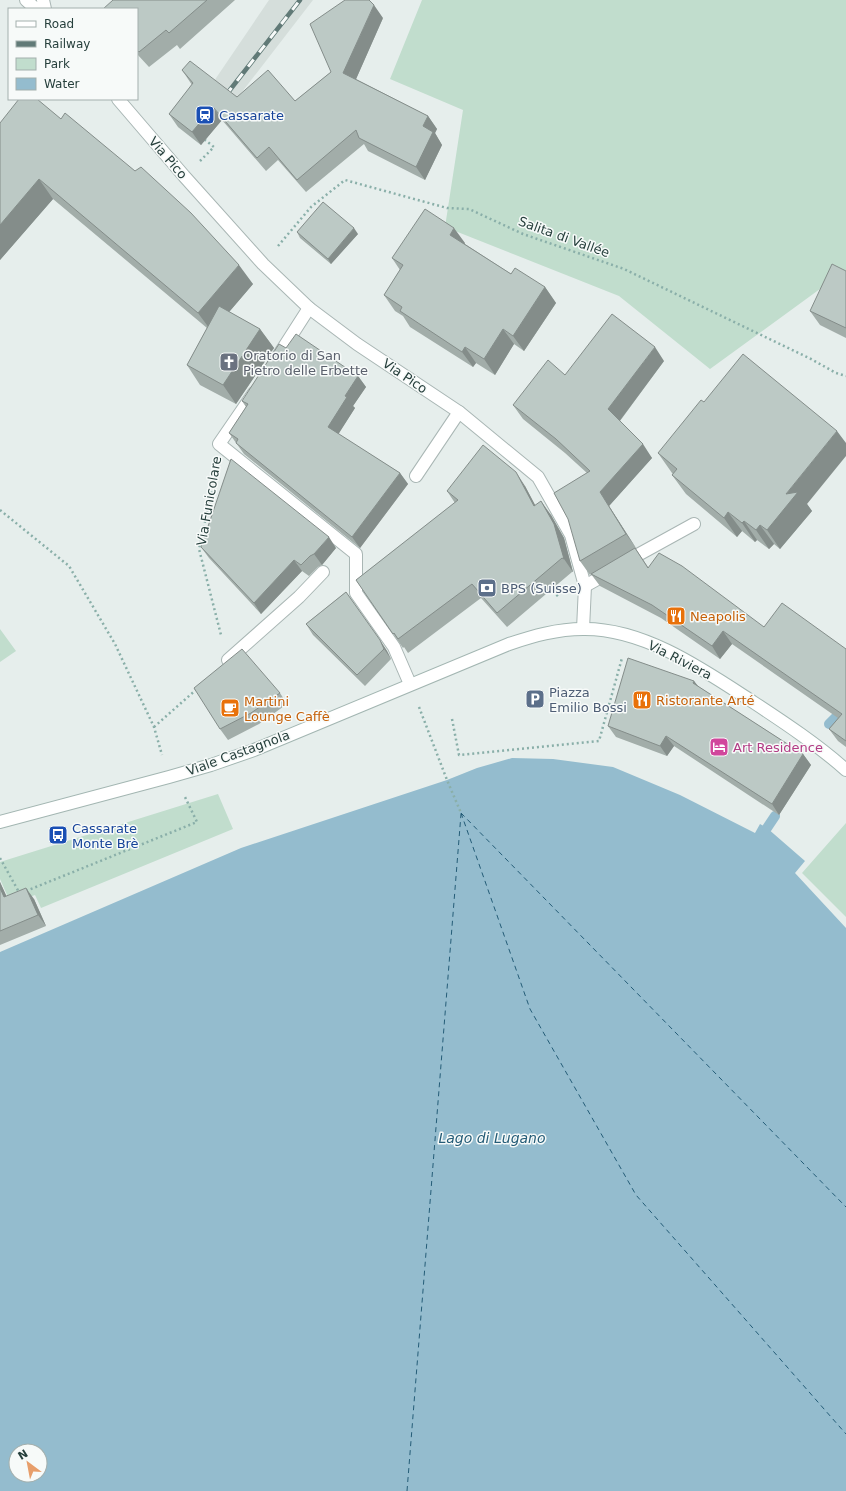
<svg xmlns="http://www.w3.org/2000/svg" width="846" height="1491" font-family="'DejaVu Sans',sans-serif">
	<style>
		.built { fill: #d5dedb }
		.green { fill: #c1ddcd }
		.water { fill: #94bcce; fill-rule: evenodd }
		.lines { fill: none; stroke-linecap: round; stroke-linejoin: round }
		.stream { stroke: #94bcce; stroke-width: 10 }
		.ferry { stroke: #245c77; stroke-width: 1; stroke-dasharray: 5 4; stroke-linecap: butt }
		.service-casing { stroke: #a9b6b4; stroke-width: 14 }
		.pedestrian-casing { stroke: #a9b6b4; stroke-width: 14 }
		.minor-casing { stroke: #a9b6b4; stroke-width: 14 }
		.secondary-casing { stroke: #a3b6b2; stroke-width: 14 }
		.path { stroke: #8aafa9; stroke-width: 2.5; stroke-dasharray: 2 3; stroke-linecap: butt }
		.service { stroke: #fff; stroke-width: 12 }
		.pedestrian { stroke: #fff; stroke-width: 12 }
		.minor { stroke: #fff; stroke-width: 12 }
		.secondary { stroke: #fff; stroke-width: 12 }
		.rail-casing { stroke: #617a77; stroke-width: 4.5 }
		.rail { stroke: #f7faf9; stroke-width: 3; stroke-dasharray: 9; stroke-linecap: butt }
		.wall { fill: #a2ada9 }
		.shaded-wall { fill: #848d8a }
		.building { fill: #bcc9c5; stroke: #848d8a }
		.labels { text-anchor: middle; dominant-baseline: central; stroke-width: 3; stroke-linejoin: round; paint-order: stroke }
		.transit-label { font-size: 13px; fill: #164399; stroke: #f7faf9; text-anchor: start }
		.street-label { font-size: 13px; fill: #263f3c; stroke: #f7faf9 }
		.worship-label { font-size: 13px; fill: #5b616d; stroke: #f7faf9; text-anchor: start }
		.service-label { font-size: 13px; fill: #4e5e75; stroke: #f7faf9; text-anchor: start }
		.food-label { font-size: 13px; fill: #c56008; stroke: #f7faf9; text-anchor: start }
		.hotel-label { font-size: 13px; fill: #b23c85; stroke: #f7faf9; text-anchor: start }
		.water-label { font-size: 14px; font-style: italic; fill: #245c77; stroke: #f7faf9 }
	</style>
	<rect width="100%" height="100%" fill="#e6eeec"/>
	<path class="built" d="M269,0H313L201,145L178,127L212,84Z"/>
	<path class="green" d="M422,0H846V270L710,369L619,296L445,227L463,110L390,79Z
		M0,629L16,651L0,662Z
		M218,794L233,829L41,908L35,895L11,904L0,879V862Z
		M846,823V917L802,873Z"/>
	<path class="water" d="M512,758L553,759L613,767L680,795L755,833L760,824L767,828L805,861L795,873L846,928V1491H0V952L241,848L447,780L477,768ZM16,1451H40V1475H16Z"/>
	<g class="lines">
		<path class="stream" d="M829,724L846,707
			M767,828L775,816"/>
		<path class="ferry" d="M461,813L530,1009L636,1195L846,1434
			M461,813L846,1207
			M407,1491L461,814"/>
		<defs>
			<path id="service" d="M275,361L309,308
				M254,393L219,444L356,554V593L394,647L410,684
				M625,562L694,524
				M585,586L610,572"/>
			<path id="pedestrian" d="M416,476L459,412
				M228,660L299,597L323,572"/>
			<path id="minor" d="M26,0L36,9
				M43,0L45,9
				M118,99L184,176L263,264L309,308L357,344L459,412L538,477L571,535L585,586L583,629"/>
			<path id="secondary" d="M0,822L169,777L211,765L254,750L509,644C533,636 557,629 583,629C644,628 704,670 753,702C785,723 818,745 846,770"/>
		</defs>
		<use href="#service" class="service-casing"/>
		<use href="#pedestrian" class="pedestrian-casing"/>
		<use href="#minor" class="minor-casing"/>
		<use href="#secondary" class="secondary-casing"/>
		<path class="path" d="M200,161L214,147L205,140
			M278,246L311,207L345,180L447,208L469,209L523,234L624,269L811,359L836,373L846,376
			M216,472L199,549L221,635
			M0,510L69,566L115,644L154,727L162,755
			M549,588L560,598
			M419,707L447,780L461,813
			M452,719L459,755L599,741L622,658
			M154,727L198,688
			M0,858L20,894
			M26,891L197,822L185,797"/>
		<use href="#service" class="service"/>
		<use href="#pedestrian" class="pedestrian"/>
		<use href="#minor" class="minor"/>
		<use href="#secondary" class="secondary"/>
		<defs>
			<path id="rail" d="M226,95L300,0"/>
		</defs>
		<use href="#rail" class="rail-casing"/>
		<use href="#rail" class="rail"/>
	</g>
	<path class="wall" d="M113,0H235L180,49L177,45L149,67L137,54V9Z
		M383,18L356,79L428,116L437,129L435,133L442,145L425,180L368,151L364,144L306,192L278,160L266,171L222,120L201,145L178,127L169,114L192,85L182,70L237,97L295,101L331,72Z
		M0,123L253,284L229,312L260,329L274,348L236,404L200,385L187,365L207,328L53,199L0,260Z
		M297,232L358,234L331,264L300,238Z
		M465,243V244L511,274L545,287L556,303L524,351L514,344L495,375L476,363L473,367L410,327L403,316L395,311L384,295L400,270L392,258Z
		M846,271V338L820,325L810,311Z
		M286,348L358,376L366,387L353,406L355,408L338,434L400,473L408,484L360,548L244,454L229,433L246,407L242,401Z
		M664,361L620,421L652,458L609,506L636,548V549L648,567L764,627L846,649V747L838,741L829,729L838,718L732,644L720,659L661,618L600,586L591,574L590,575L580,561L587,473L565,453L523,419L513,405L565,375Z
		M658,453L807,504L812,511L780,549L774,544L769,549L757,540L755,542L742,531L737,537L686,494L672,475L673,474L672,473Z
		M525,486L535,505L551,515L564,538L573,572H572L507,627L481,598L408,653L404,647L403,648L356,580L455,503L447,491Z
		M201,547L336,548L322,565L318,567L309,576L302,571L261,614L209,558Z
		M346,592L387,651L391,659L365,686L313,635L306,624Z
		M694,681L699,687L803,754L811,765L779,815L674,746L667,756L616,737L608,726Z
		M280,693L287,704L259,724L228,740L220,729Z
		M0,882L6,896L34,899L46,926L0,945Z"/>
	<path class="shaded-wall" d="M374,5L383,18L353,86L343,73Z
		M213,107L222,120L201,145L192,132Z
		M428,116L437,129L435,133L442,145L425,180L416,167L423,126Z
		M39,179L53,199L0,260V225Z
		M354,228L358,234L331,264L328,259Z
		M454,228L465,243L461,250L450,235Z
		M239,265L253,284L212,332L198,313Z
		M545,287L556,303L524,351L513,336Z
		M260,329L274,348L236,404L223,385Z
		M503,329L514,344L495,375L484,359Z
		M465,347L476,363L473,367L462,352Z
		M655,347L664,361L618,423L608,409Z
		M358,376L366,387L353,406L355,408L336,438L328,427L345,396Z
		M837,431L846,443V456L807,504L812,511L780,549L767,530L786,494Z
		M643,444L652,458L609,506L636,548L626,534L600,492Z
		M516,472L525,486L543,520L534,506Z
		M400,473L408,484L360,548L352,537Z
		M541,501L551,515L564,538L573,572L564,559Z
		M728,512L742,531L737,537L724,518Z
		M744,521L757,540L755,542L742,523Z
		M760,525L774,544L769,549L756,530Z
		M329,537L336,548L322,565L314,554Z
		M294,560L302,571L261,614L254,603Z
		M723,631L732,644L720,659L712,646Z
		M380,640L387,651L391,659L384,649Z
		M694,681L702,692L693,683Z
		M666,736L674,746L667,756L660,746Z
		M803,754L811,765L779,815L772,804Z
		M0,882L12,908L4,897L0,888Z
		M26,888L34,899L46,926L38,915Z"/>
	<path class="building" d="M113,0H207L169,33L166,30L139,52L137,50V9H103Z
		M345,0H369L374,5L343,73L428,116L423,126L433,132L416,167L359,138L356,130L297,180L269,147L257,158L213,107L192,132L169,114L193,83L182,70L190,61L237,97L268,70L295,101L331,72L310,24Z
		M19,99H37L61,119L65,113L135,171L141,167L191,213L239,265L198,313L39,179L0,225V123Z
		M323,202L354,228L328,259L297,232Z
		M425,209L454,228L450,235L511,274L515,268L545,287L513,336L503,329L484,359L465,347L462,352L400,311L402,307L384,295L403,265L392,258Z
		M832,264L846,271V328L810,311Z
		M219,306L260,329L223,385L187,365Z
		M612,314L655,347L608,409L643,444L600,492L626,534L580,561L568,519L554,493L590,471L556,439L513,405L548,360L565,375Z
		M296,334L358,376L345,396L347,397L328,427L400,473L352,537L236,443L238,439L229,433L248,404L242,401L279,344L286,348Z
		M743,354L837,431L786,494L798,492L767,530L760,525L756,530L744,521L742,523L728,512L724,518L672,475L677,469L658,453L701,400L704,402Z
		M483,445L516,472L534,506L541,501L554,524L564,559L562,558L497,613L472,584L398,639L394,633L393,634L356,580L458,500L447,491Z
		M231,459L329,537L314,554L310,556L301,565L294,560L254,603L201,547Z
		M635,548L648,568L659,553L682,566L764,627L782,603L846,649V741L829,729L842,714L723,631L712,646L652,605L591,574Z
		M346,592L380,640L384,649L357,675L306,624Z
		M242,649L280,693L251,713L220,729L194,688Z
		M628,658L694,681L693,683L803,754L772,804L666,736L660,746L608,726Z
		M0,888L4,897L26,888L38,915L0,931Z"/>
	<defs>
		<symbol id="station-square" viewBox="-11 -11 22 22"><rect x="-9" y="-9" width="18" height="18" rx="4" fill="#1a4fb4" stroke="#f7faf9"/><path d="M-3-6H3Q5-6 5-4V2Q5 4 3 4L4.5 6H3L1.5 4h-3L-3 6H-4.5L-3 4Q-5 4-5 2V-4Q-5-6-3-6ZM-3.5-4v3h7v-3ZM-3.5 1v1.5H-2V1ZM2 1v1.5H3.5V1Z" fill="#fff"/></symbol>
		<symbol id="church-square" viewBox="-11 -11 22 22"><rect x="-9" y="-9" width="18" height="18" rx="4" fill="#6b7280" stroke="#f7faf9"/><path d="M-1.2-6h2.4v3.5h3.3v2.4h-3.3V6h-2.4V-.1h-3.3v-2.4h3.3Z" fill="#fff"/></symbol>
		<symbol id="bank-square" viewBox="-11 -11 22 22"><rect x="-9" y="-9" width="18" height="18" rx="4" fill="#5c6f8a" stroke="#f7faf9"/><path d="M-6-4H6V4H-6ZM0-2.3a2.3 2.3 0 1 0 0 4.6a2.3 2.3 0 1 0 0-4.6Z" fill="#fff"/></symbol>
		<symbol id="restaurant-square" viewBox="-11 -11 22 22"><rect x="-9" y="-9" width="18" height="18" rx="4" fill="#e8710a" stroke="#f7faf9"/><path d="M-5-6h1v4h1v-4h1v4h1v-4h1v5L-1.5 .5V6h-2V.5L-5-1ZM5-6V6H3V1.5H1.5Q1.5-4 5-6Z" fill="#fff"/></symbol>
		<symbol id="parking-square" viewBox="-11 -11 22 22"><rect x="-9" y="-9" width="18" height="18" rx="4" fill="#5c6f8a" stroke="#f7faf9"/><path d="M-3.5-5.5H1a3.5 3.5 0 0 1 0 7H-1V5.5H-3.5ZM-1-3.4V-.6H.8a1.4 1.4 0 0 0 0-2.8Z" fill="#fff"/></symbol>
		<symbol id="cafe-square" viewBox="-11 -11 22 22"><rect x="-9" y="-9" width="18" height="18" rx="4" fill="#e8710a" stroke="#f7faf9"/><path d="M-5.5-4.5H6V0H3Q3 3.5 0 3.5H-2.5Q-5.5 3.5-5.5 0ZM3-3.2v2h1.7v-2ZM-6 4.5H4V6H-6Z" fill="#fff"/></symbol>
		<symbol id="hotel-square" viewBox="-11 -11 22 22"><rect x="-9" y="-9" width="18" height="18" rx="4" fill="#d1479c" stroke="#f7faf9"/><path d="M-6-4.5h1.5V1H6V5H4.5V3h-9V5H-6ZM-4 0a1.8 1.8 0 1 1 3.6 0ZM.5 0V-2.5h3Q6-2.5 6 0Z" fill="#fff"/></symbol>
		<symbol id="bus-square" viewBox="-11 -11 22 22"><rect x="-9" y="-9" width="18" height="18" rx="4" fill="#1a4fb4" stroke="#f7faf9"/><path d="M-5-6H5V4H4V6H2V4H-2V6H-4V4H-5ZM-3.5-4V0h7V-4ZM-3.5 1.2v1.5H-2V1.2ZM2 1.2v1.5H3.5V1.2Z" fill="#fff"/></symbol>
	</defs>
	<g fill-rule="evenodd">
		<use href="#station-square" x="194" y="104" width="22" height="22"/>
		<use href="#church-square" x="218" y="351" width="22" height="22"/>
		<use href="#bank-square" x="476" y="577" width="22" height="22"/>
		<use href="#restaurant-square" x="665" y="605" width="22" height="22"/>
		<use href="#parking-square" x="524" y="688" width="22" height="22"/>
		<use href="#restaurant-square" x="631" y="689" width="22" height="22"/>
		<use href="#cafe-square" x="219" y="697" width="22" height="22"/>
		<use href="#hotel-square" x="708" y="736" width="22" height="22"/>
		<use href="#bus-square" x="47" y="824" width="22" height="22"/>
	</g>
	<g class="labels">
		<g class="transit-label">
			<text x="219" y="115">Cassarate</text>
			<text x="72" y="828">Cassarate<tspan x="72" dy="15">Monte Brè</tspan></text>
		</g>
		<g class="street-label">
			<text transform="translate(168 158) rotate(49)">Via Pico</text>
			<text transform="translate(564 237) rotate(20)">Salita di Vallée</text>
			<text transform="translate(405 376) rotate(34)">Via Pico</text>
			<text transform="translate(209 501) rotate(-80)">Via Funicolare</text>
			<text transform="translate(680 660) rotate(27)">Via Riviera</text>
			<text transform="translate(238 753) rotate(-20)">Viale Castagnola</text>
		</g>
		<g class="worship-label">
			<text x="243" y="355">Oratorio di San<tspan x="243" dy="15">Pietro delle Erbette</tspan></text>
		</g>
		<g class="service-label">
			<text x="501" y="588">BPS (Suisse)</text>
			<text x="549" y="692">Piazza<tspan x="549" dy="15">Emilio Bossi</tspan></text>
		</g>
		<g class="food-label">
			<text x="690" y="616">Neapolis</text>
			<text x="656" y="700">Ristorante Arté</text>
			<text x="244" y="701">Martini<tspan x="244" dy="15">Lounge Caffè</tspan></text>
		</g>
		<g class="hotel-label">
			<text x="733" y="747">Art Residence</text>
		</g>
		<g class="water-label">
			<text x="492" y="1138">Lago di Lugano</text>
		</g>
	</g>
	<rect x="8" y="8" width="130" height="92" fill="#f7faf9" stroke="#a3afad"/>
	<rect x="16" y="21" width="20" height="6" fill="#ffffff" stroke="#a3afad"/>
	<text x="44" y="28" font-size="12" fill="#263f3c">Road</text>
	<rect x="16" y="41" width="20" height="6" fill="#617a77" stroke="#a3afad"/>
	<text x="44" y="48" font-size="12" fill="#263f3c">Railway</text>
	<rect x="16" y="58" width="20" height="12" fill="#c1ddcd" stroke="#a3afad"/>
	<text x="44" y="68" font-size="12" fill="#263f3c">Park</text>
	<rect x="16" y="78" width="20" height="12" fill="#94bcce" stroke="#a3afad"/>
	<text x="44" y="88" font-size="12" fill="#263f3c">Water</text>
	<g transform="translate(28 1463) rotate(328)"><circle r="19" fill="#f7faf9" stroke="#a3afad"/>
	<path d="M0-3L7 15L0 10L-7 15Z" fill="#e79e6b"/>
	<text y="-6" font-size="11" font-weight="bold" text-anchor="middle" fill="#263f3c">N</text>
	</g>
</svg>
